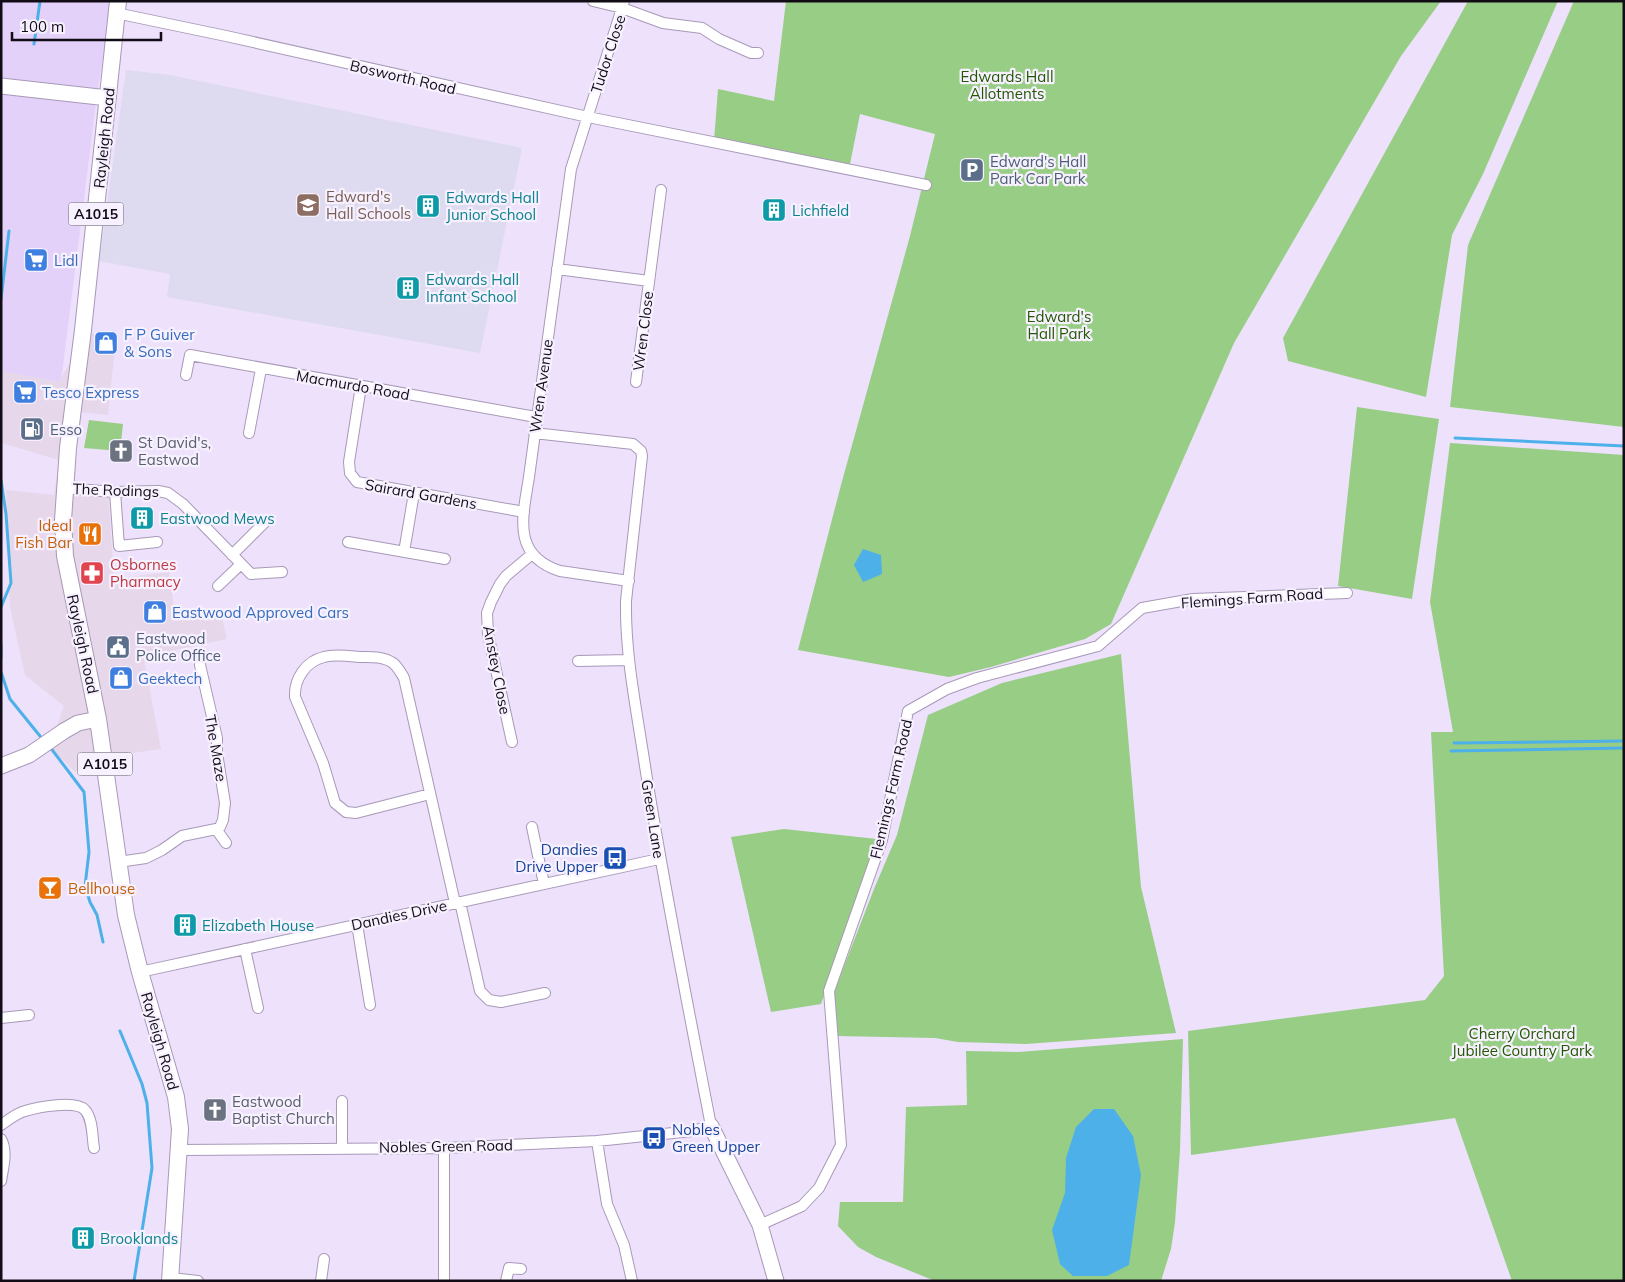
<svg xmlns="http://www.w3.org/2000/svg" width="1625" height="1282" font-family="Mulish,sans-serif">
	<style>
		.commercial { fill: #e6d7ea }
		.built { fill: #e4d1f9 }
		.education { fill: #dedaef }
		.green { fill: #98cd85 }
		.water { fill: #4db0e9 }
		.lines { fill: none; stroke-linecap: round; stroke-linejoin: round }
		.stream { stroke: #4db0e9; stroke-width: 3 }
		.street-casing { stroke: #a899b8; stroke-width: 12 }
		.secondary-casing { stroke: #a899b8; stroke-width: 17 }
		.primary-casing { stroke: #a899b8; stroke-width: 18 }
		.street { stroke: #fff; stroke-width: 10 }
		.secondary { stroke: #fff; stroke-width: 15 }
		.primary { stroke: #fff; stroke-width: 16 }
		.labels { text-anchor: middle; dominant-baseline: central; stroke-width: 4.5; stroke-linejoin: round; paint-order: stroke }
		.shield { fill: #f7f1ff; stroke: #57515d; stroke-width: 1 }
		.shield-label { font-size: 14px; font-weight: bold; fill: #120c17 }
		.street-label { font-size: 15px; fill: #120c17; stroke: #f7f1ff }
		.park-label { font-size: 15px; fill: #235803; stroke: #f7f1ff }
		.service-label { font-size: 15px; fill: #4e5e75; stroke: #f7f1ff; text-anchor: start }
		.education-label { font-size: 15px; fill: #785e54; stroke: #f7f1ff; text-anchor: start }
		.culture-label { font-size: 15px; fill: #0d838f; stroke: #f7f1ff; text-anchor: start }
		.shop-label { font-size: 15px; fill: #366cbe; stroke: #f7f1ff; text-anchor: start }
		.worship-label { font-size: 15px; fill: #5b616d; stroke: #f7f1ff; text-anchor: start }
		.food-label { font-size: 15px; fill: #c56008; stroke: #f7f1ff; text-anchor: end }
		.health-label { font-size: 15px; fill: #be3a42; stroke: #f7f1ff; text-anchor: start }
		.transit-label { font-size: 15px; fill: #164399; stroke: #f7f1ff; text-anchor: end }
	</style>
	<rect width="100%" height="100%" fill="#ede1fc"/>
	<path class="commercial" d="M90,333L116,338L108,415L80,412L72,488L108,490L114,579L169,572L176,621L221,615L227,639L171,651L144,659L161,749L112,756L75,772L50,747L64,706L25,675L10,607L6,490L54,495L59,460L1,443V371L61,382L63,374Z"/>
	<path class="built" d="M1,1H113L98,87L61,382L1,371Z"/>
	<path class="education" d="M126,70L170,75L522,148L480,353L167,297L170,274L99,261Z"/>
	<path class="green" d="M786,1H1441L1401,56L1234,343L1111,624L1085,639L991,667L949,677L798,650L841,485L910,236L935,134L860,114L849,169L714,141L718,89L774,101Z
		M1468,1H1558L1483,174L1452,235L1426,397L1288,361L1283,338Z
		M1574,1H1624V427L1450,407L1468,245Z
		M1357,407L1439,419L1412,599L1338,586Z
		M89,420L123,424L120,451L84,448Z
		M1450,443L1624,455V1281H1512L1455,1118L1191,1155L1188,1031L1425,1000L1444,976L1431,732H1453L1430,602Z
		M1121,654L1141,887L1176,1033L1026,1044L958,1042L935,1038L837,1036L834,992L874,889L897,835L928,715L1002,683Z
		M784,829L877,839L821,1004L771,1012L731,837Z
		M1183,1039L1180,1151L1175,1222L1171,1249L1161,1281H935L876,1257L858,1247L838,1226L840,1202H903L906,1107L967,1105L966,1051L1019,1052Z"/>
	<path class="water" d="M863,549L881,555L882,574L863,582L854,565Z
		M1094,1109H1114L1133,1136L1141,1175L1129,1265L1107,1276H1073L1060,1264L1052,1230L1065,1193L1066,1158L1076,1127Z"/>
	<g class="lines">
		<path class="stream" d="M34,44L40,1
			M1,299L9,231
			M1455,438L1624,446
			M1,480L6,514L11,583L1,607
			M1,644V658
			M1,672L10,699L44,741
			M1454,743L1624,741
			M50,747L84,792L89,852L85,886L90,902L97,915L103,942
			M1451,751L1624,748
			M120,1031L142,1084L147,1103L152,1168L134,1281"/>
		<defs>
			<path id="street" d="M593,1L622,8L624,1
				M116,13L226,36L588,117L926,185
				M557,269L649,281
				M186,375L190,355L536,417
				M636,382L661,190
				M361,386L349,462L350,473L357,482L524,512
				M249,433L261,369
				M64,488L115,492L158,491L168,493L183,504L251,574L282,572
				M115,492L119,546L157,542
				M348,542L445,559
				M404,552L414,493
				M232,555L265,522
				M629,581L560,571C511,555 523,516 529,477L571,169L622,8L663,23L702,28L719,39L751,53H758
				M218,586L241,564
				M578,661L629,660
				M512,742L488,634L487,613L491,602L500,584L506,576L532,554
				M430,794L356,813L346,812L335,803L323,763L295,697C294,679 306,661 324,657C335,654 348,656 359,657C370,657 383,656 393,663C398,667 401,673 404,678L455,903
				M532,827L544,884
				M216,829L226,843
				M118,862L146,858L162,850L182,836L216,829L220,827L223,820L225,803L217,753V738L200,665
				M460,902L480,991L489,1000L501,1002L545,993
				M357,924L370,1005
				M245,949L258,1008
				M140,972L659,859
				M1,1018L29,1015
				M342,1101V1148
				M1,1125C8,1120 17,1113 25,1111C38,1107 76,1100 85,1110C93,1119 92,1136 94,1148
				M1,1139C8,1151 3,1168 1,1181
				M597,1141L607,1204L624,1245L632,1281
				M179,1150L444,1148L597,1141L692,1131L711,1126C688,1006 664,887 645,766C637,712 625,656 626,601L642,456L641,451L633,444L534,433
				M760,1225L802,1206L819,1188L841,1145L829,991L882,840L908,711L947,689L977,678L1098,646L1142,608L1193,599L1347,593
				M171,1278L198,1281
				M321,1281L324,1259
				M444,1281V1148
				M506,1281L509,1268L521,1269"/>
			<path id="secondary" d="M1,86L108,98
				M1,766L29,755L64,731L78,723L98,719
				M711,1126L760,1225L776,1281"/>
			<path id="primary" d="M118,1L83,330L68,448L63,520L65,556L98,719L126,915L140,972L176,1097L180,1129L170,1281"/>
		</defs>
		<use href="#street" class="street-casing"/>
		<use href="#secondary" class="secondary-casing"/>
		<use href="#primary" class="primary-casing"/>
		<use href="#street" class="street"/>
		<use href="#secondary" class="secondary"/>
		<use href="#primary" class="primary"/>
	</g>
	<defs>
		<symbol id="parking-square" viewBox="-11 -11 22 22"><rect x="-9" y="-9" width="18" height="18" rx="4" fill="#5c6f8a" stroke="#f7f1ff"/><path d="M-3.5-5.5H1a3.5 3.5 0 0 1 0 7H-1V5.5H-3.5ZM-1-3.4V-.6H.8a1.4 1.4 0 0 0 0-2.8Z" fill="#fff"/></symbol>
		<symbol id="school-square" viewBox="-11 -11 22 22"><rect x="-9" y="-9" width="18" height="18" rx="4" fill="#8d6e63" stroke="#f7f1ff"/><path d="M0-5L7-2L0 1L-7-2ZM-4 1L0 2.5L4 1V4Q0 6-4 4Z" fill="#fff"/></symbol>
		<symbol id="building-square" viewBox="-11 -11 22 22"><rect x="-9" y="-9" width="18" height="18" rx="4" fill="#0f9aa8" stroke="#f7f1ff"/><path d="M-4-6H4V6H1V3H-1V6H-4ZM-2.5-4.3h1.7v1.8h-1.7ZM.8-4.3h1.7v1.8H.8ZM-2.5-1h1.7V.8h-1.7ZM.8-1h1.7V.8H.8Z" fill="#fff"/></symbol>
		<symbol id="supermarket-square" viewBox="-11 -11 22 22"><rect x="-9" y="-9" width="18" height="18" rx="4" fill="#3f7fe0" stroke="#f7f1ff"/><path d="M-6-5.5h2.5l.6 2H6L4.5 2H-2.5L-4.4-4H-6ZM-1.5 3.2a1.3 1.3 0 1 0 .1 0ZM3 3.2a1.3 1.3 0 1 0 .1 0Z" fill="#fff"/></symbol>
		<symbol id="shop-square" viewBox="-11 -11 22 22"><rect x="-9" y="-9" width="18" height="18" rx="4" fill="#3f7fe0" stroke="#f7f1ff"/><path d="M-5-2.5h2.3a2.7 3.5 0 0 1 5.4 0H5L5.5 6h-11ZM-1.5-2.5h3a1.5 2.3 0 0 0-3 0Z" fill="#fff"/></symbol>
		<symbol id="fuel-square" viewBox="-11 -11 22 22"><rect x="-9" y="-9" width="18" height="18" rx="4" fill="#5c6f8a" stroke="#f7f1ff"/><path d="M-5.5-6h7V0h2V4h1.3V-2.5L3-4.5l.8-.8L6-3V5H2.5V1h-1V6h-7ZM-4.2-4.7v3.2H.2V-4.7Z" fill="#fff"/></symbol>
		<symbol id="church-square" viewBox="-11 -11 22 22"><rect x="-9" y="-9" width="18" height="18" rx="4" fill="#6b7280" stroke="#f7f1ff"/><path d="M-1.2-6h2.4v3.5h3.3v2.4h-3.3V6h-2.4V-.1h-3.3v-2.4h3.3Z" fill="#fff"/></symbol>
		<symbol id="restaurant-square" viewBox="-11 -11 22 22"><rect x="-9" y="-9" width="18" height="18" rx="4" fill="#e8710a" stroke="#f7f1ff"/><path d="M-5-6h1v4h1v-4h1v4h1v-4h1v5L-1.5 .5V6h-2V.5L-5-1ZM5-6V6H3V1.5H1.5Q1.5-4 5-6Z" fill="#fff"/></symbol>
		<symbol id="pharmacy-square" viewBox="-11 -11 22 22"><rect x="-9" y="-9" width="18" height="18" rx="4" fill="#e0444e" stroke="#f7f1ff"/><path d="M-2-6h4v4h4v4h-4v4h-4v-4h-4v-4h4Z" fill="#fff"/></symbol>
		<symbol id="civic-square" viewBox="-11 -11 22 22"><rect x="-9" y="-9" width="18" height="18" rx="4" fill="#5c6f8a" stroke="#f7f1ff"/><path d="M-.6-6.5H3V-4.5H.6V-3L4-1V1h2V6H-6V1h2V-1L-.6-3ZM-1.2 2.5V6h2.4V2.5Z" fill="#fff"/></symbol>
		<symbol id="bus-square" viewBox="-11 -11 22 22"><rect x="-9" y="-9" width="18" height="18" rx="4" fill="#1a4fb4" stroke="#f7f1ff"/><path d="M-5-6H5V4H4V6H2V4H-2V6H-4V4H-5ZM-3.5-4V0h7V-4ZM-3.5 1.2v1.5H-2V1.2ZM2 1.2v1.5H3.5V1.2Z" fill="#fff"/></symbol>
		<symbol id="bar-square" viewBox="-11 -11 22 22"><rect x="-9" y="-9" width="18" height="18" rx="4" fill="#e8710a" stroke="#f7f1ff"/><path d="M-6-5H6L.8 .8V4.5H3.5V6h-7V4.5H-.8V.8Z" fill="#fff"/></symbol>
	</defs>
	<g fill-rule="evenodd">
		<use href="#parking-square" x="958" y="156" width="28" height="28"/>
		<use href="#school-square" x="294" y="191" width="28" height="28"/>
		<use href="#building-square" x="414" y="192" width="28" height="28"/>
		<use href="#building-square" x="760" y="196" width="28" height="28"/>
		<use href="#supermarket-square" x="22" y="246" width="28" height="28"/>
		<use href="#building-square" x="394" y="274" width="28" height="28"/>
		<use href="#shop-square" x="92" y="329" width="28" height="28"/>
		<use href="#supermarket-square" x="11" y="378" width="28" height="28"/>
		<use href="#fuel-square" x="18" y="415" width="28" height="28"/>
		<use href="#church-square" x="107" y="437" width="28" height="28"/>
		<use href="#building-square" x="128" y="504" width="28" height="28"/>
		<use href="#restaurant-square" x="76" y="520" width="28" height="28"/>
		<use href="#pharmacy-square" x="78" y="559" width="28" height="28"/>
		<use href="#shop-square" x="141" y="598" width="28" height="28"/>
		<use href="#civic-square" x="104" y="633" width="28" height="28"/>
		<use href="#shop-square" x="107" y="664" width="28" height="28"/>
		<use href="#bus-square" x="601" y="844" width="28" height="28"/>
		<use href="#bar-square" x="36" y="874" width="28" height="28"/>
		<use href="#building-square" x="171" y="911" width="28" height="28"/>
		<use href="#church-square" x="201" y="1096" width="28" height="28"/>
		<use href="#bus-square" x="640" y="1124" width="28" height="28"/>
		<use href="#building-square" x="69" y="1224" width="28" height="28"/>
	</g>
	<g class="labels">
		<g class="shield">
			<rect x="68.5" y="202.5" width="55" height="23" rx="4"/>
			<rect x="77.5" y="752.5" width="55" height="23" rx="4"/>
		</g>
		<g class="shield-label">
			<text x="96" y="214">A1015</text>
			<text x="105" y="764">A1015</text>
		</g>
		<g class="street-label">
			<text transform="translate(608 54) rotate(-72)">Tudor Close</text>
			<text transform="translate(403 77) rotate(13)">Bosworth Road</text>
			<text transform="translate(104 138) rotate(-84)">Rayleigh Road</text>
			<text transform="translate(643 331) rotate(-83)">Wren Close</text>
			<text transform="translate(353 385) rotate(10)">Macmurdo Road</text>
			<text transform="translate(541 386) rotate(-82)">Wren Avenue</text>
			<text transform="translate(116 490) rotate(2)">The Rodings</text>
			<text transform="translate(421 494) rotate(10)">Sairard Gardens</text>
			<text transform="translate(1252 598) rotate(-4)">Flemings Farm Road</text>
			<text transform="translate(83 644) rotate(78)">Rayleigh Road</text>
			<text transform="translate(497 670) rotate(79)">Anstey Close</text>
			<text transform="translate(216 748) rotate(80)">The Maze</text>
			<text transform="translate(891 789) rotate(-77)">Flemings Farm Road</text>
			<text transform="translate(653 819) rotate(81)">Green Lane</text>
			<text transform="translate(399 915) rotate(-12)">Dandies Drive</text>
			<text transform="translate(160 1041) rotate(74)">Rayleigh Road</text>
			<text transform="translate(446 1146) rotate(-1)">Nobles Green Road</text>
		</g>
		<g class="park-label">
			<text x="1007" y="76">Edwards Hall<tspan x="1007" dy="17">Allotments</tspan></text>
			<text x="1059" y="316">Edward's<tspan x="1059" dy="17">Hall Park</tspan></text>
			<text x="1522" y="1033">Cherry Orchard<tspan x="1522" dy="17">Jubilee Country Park</tspan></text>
		</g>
		<g class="service-label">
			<text x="990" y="161">Edward's Hall<tspan x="990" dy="17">Park Car Park</tspan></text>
			<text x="50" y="429">Esso</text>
			<text x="136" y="638">Eastwood<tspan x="136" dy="17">Police Office</tspan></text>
		</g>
		<g class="education-label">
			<text x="326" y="196">Edward's<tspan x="326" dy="17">Hall Schools</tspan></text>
		</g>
		<g class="culture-label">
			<text x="446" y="197">Edwards Hall<tspan x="446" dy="17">Junior School</tspan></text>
			<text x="792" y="210">Lichfield</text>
			<text x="426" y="279">Edwards Hall<tspan x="426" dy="17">Infant School</tspan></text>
			<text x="160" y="518">Eastwood Mews</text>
			<text x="202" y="925">Elizabeth House</text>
			<text x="100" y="1238">Brooklands</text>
		</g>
		<g class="shop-label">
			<text x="54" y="260">Lidl</text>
			<text x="124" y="334">F P Guiver<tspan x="124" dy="17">&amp; Sons</tspan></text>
			<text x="42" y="392">Tesco Express</text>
			<text x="172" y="612">Eastwood Approved Cars</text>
			<text x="138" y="678">Geektech</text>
		</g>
		<g class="worship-label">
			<text x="138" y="442">St David's,<tspan x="138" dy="17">Eastwod</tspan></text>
			<text x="232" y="1101">Eastwood<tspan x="232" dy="17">Baptist Church</tspan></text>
		</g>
		<g class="food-label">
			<text x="72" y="525">Ideal<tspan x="72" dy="17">Fish Bar</tspan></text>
			<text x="68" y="888" text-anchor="start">Bellhouse</text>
		</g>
		<g class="health-label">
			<text x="110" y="564">Osbornes<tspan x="110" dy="17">Pharmacy</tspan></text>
		</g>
		<g class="transit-label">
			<text x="598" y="849">Dandies<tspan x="598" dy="17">Drive Upper</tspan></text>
			<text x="672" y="1129" text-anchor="start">Nobles<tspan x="672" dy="17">Green Upper</tspan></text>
		</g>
	</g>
	<rect width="1625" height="1282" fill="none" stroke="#120c17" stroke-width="5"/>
	<path d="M12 32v8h149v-8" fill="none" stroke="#120c17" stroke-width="2.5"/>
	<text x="20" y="32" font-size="15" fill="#120c17" stroke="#f7f1ff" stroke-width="4" paint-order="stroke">100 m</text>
</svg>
